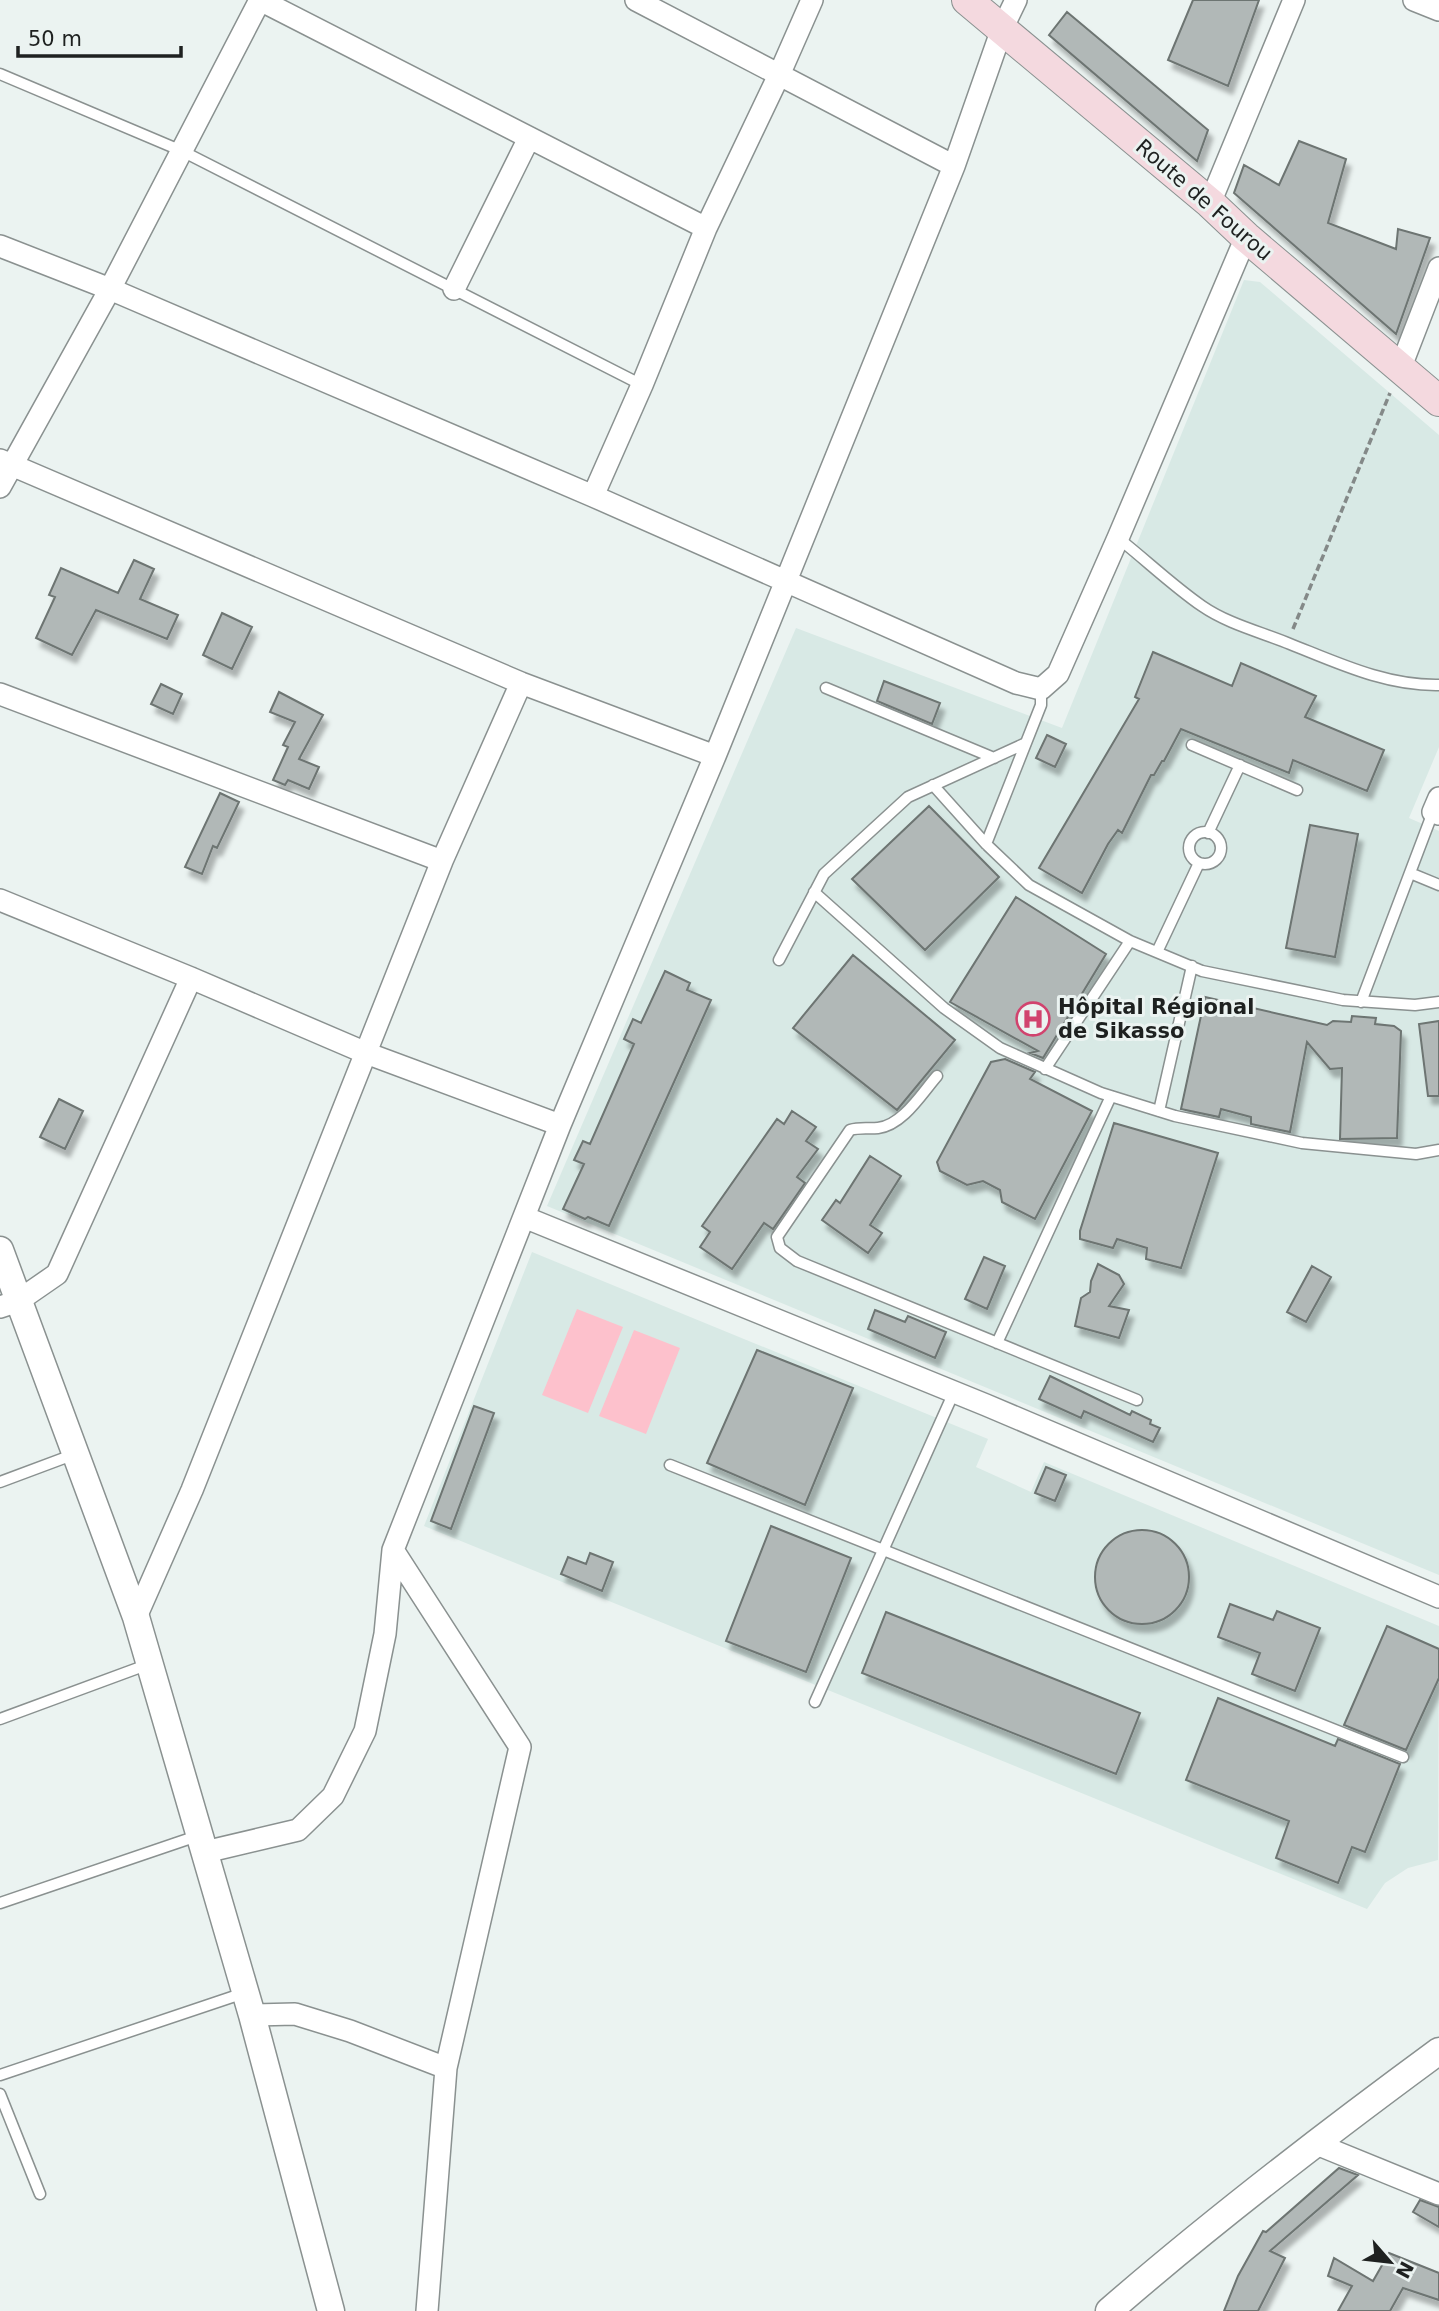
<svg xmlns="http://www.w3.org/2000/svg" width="1439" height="2311" font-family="'DejaVu Sans',sans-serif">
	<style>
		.built { fill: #d8e9e5 }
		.green { fill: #fdc1cc }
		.building { fill: #b1b8b7; stroke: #6d7472; stroke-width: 2; filter: url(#shadow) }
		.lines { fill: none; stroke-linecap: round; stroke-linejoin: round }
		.service-casing { stroke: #8a9190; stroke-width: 13 }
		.minor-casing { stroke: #8a9190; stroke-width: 24 }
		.tertiary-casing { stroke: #8a9190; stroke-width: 29 }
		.secondary-casing { stroke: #8a9190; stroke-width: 32 }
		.path { stroke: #848988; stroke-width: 3.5; stroke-dasharray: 7 3.5; stroke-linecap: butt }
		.service { stroke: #fff; stroke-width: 10 }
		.minor { stroke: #fff; stroke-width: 21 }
		.tertiary { stroke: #fff; stroke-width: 26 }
		.secondary { stroke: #f4d9df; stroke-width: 30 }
		.labels { text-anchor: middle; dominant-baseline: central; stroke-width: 6; stroke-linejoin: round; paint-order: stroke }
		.street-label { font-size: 21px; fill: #1e2120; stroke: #ebf3f1 }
		.poi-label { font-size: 21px; font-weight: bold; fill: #1e2120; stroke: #ebf3f1; text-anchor: start }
	</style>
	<defs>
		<filter id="shadow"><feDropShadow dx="4.5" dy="8" stdDeviation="2" flood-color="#0004"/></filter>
	</defs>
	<rect width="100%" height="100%" fill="#ebf3f1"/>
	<path class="built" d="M1244,280L1260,282L1439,435V747L1409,818L1439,831V1575L547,1206L796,628L1062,728Z
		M532,1252L988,1439L976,1467L1031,1492L1044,1462L1439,1626L1438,1860L1408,1868L1385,1883L1367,1909L424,1526Z"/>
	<path class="green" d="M577,1309L623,1327L588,1413L542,1395Z
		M634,1330L680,1348L646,1434L599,1416Z"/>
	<path class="building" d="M1193,0H1259L1228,86L1168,60Z
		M1067,12L1208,130L1197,161L1049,35Z
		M1299,141L1346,159L1328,223L1396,249L1398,229L1430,238L1396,334L1234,193L1244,165L1279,185Z
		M134,560L154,569L140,599L178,615L167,639L96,610L72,655L36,638L55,597L49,595L61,568L118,593Z
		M222,613L252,627L232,669L203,655Z
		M1153,652L1232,686L1241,663L1316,696L1305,717L1384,750L1367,791L1293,760L1289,773L1181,729L1164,761H1162L1154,775H1151L1122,833L1118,830L1108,844L1082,893L1039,868L1139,699L1135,697Z
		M884,681L940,703L932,724L877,701Z
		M161,684L182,694L173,714L151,704Z
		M279,692L323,715L299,759L319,767L309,789L288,780L285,785L273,780L288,747L283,745L295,722L270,712Z
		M1047,735L1066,744L1055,767L1036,758Z
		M220,793L239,802L217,848L213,846L202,874L185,867Z
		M929,806L999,877L925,950L852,879Z
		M1310,825L1358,834L1335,957L1286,948Z
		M1016,897L1106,954L1043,1058L1030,1053L1038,1051L950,1002Z
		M853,955L955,1040L897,1110L793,1028Z
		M665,971L690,983L687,990L711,1000L609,1226L588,1217L585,1219L563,1209L584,1164L574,1160L583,1141L590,1144L634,1044L624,1039L633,1019L641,1023Z
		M1205,997L1327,1025L1333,1021L1351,1022L1352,1016L1376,1018L1375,1024L1394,1026L1401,1031L1397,1138L1340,1139L1342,1068L1330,1069L1307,1042L1290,1132L1251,1124V1117L1221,1109L1219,1117L1181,1109Z
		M1439,1021V1096H1428L1419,1024Z
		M1005,1059L1035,1072L1030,1079L1092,1111L1035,1219L1002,1202L1000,1190L983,1181L967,1185L940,1171L937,1162L991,1062Z
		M59,1099L83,1111L65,1149L40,1137Z
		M792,1111L816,1127L806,1141L818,1149L797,1177L805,1183L773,1229L764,1223L732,1269L700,1247L710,1232L702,1226L777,1119L784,1124Z
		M1114,1123L1218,1153L1181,1268L1146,1259L1147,1248L1117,1239L1113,1248L1080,1239V1231Z
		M870,1156L901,1176L870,1225L882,1233L868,1253L822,1220L836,1200L840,1203Z
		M984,1257L1005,1266L987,1309L965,1299Z
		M1098,1264L1119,1275L1124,1284L1109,1306L1129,1310L1119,1338L1075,1326L1081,1298L1090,1292L1091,1281Z
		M1312,1266L1331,1277L1306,1322L1287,1312Z
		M875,1310L905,1322L908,1316L946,1332L935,1358L868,1329Z
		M757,1350L853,1388L805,1505L707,1463Z
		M1050,1376L1130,1415L1132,1411L1151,1420L1150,1424L1160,1428L1153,1442L1084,1411L1081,1418L1039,1399Z
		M474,1406L494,1413L451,1529L431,1521Z
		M1046,1467L1066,1475L1055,1501L1035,1493Z
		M771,1526L851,1558L806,1672L726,1641Z
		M1095 1577a47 47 0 1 1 94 0a47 47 0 1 1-94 0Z
		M590,1553L613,1562L602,1591L561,1574L568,1557L586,1564Z
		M1230,1604L1273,1620L1277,1611L1320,1628L1295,1691L1252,1674L1260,1653L1218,1637Z
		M886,1612L1140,1713L1116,1774L862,1673Z
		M1387,1626L1439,1649V1678L1406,1750L1344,1725Z
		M1218,1698L1335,1746L1338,1739L1400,1764L1365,1852L1352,1847L1338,1883L1276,1858L1289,1821L1186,1780Z
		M1339,2168L1358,2175L1270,2251L1285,2258L1258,2311H1224L1238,2276L1263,2231L1266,2232Z
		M1420,2200L1439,2207V2227L1413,2212Z
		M1389,2253L1439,2273V2300L1403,2288L1390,2311H1338L1352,2286L1328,2276L1334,2258L1373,2281Z"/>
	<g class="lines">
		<defs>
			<path id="service" d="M0,74L182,151L642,385
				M1118,538C1146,560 1173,586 1202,606C1228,624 1261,632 1290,644C1338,663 1386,686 1439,685
				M826,688L994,758
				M1192,745L1297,790
				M933,785L986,844L1029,885L1130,941L1202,971L1343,1000L1415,1005L1439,1002
				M1189 848a16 16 0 1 1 32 0a16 16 0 1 1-32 0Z
				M1208,833L1240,765
				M986,844L1041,705V689
				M1410,873L1439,885
				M814,892L944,1008L1000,1048L1101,1093L1175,1116L1302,1143L1416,1154L1439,1150
				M1157,952L1199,863
				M779,960L824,874L908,797L1026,743
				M1361,1002L1433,812
				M1045,1069L1130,941
				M937,1076C922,1093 903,1125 878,1128C868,1129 860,1127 850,1130L777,1237L780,1248L797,1261L1137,1400
				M1159,1111L1192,966
				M997,1343L1111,1096
				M670,1465L1403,1757
				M0,1482L75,1454
				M815,1702L954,1392
				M0,1719L149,1664
				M0,1903L200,1835
				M0,2075L244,1993
				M0,2094L40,2194"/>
			<path id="minor" d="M260,0L706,228
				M636,0L954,166
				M1414,0L1439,10
				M1210,203L1294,0
				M0,246L110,289L593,496L1016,683L1041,689L1058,674L1118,538L1246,237
				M454,289L529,138
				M1400,369L1439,268
				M0,460L521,683L715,756
				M0,487L110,289L260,0
				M593,496L642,385L706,228L779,75L812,0
				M0,694L442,861
				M1439,798L1433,812L1439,814
				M0,900L191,978L366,1053L560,1125
				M524,1217L986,1405L1439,1597
				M0,1307L18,1301L57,1274L191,978
				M393,1550L520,1747L446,2068L427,2311
				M136,1617L192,1490L442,861L521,683
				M205,1852L298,1830L333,1796L365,1731L385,1634L393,1550L560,1125L715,756L954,166L1002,29L1016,0
				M252,2015L295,2014L350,2031L446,2068
				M1314,2143L1439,2194"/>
			<path id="tertiary" d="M0,1250L136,1617L252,2015L331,2311
				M1109,2311C1215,2219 1326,2134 1439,2051"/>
			<path id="secondary" d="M967,0L1210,203L1246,237L1439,401"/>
		</defs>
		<use href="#service" class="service-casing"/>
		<use href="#minor" class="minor-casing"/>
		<use href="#tertiary" class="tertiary-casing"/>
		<use href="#secondary" class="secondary-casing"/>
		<path class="path" d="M1293,629L1390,393"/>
		<use href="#service" class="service"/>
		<use href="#minor" class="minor"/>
		<use href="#tertiary" class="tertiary"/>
		<use href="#secondary" class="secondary"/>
	</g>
	<defs>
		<symbol id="hospital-ring" viewBox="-11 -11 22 22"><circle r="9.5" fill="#ebf3f1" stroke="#d1436e" stroke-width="1.5"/><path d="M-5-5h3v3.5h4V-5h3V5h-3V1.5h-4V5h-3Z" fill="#d1436e"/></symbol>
	</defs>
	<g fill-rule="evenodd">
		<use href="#hospital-ring" x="1014" y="1000" width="38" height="38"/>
	</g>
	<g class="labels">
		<g class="street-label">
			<text transform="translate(1204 200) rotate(41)">Route de Fourou</text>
		</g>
		<g class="poi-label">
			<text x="1058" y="1007">Hôpital Régional<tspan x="1058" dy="24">de Sikasso</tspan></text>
		</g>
	</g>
	<g transform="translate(1390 2262) rotate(118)" stroke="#ebf3f1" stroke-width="5" paint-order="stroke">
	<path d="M0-5L12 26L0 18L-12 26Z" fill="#1e2120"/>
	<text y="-10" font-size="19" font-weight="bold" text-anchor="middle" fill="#1e2120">N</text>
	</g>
	<path d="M18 46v10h163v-10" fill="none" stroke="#1e2120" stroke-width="3.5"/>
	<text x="28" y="46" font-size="21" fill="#1e2120" stroke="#ebf3f1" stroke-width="5" paint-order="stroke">50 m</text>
</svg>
